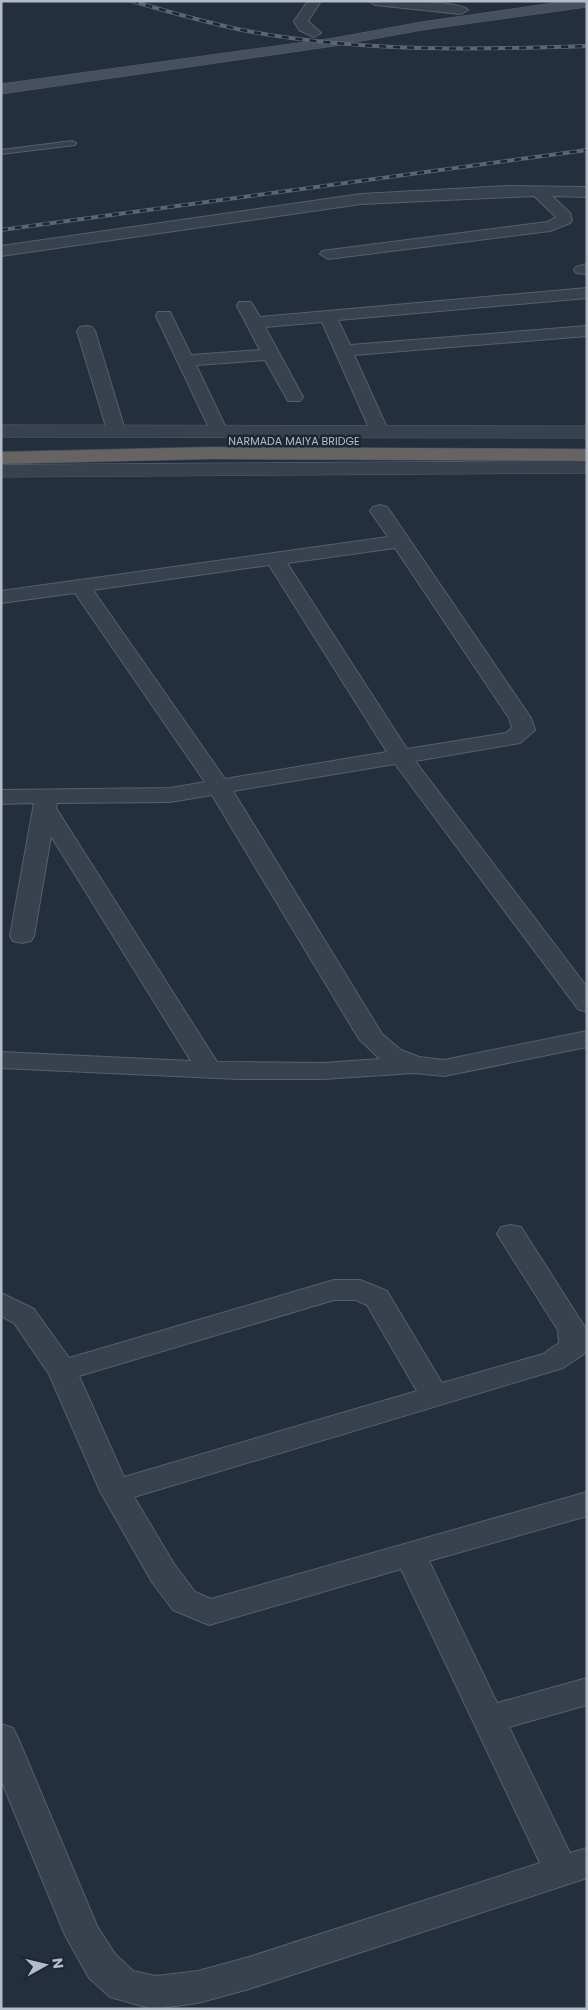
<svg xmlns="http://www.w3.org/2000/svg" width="588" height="2010" font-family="Poppins,sans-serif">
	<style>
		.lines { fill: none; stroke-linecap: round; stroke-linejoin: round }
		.service-casing { stroke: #565f6c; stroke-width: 2 }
		.minor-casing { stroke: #565f6c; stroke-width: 2 }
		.tertiary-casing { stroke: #565f6c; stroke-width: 1 }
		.secondary-casing { stroke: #565f6c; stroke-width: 1 }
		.trunk-casing { stroke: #434c59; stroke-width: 1 }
		.service { fill: #38414e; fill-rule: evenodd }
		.minor { fill: #38414e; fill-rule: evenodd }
		.tertiary { fill: #38414e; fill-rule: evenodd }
		.secondary { fill: #465061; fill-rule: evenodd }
		.trunk { fill: #656462; fill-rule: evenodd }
		.rail-casing { stroke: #5a6575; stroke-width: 4 }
		.rail { stroke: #1d2633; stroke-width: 2.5; stroke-dasharray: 7; stroke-linecap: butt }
		.labels { text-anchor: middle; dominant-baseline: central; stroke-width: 5; stroke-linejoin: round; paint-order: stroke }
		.far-street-label { font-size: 11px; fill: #b4bcc9; stroke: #1d2633 }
	</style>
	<rect width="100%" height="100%" fill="#242f3e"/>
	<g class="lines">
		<defs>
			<path id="service" d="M72,141L76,143L75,145L1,154V150Z"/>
			<path id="minor" d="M308,1H321L308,21L321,33L314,37L299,30L294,21Z
				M369,1C385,1 459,0 468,10L461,14L375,5Z
				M507,186L587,187V197L552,196L570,213L572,220L570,223L550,231L328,259L320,254L322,251L547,222L556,217L534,196L361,204L1,256V246L361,194Z
				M587,264V274L576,273L574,270L576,267Z
				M587,288V298L338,320L350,345L587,326V336L354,355L388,430L385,434H373L370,430L322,322L265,327L303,397L300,401H288L265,360L196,365L227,430L224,434H212L156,316L158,312H170L191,355L260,350L237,306L239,302H251L260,317Z
				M86,326L92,327L95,331L125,430L122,434H110L107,430L77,331L80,327Z
				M380,505L387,507L390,511L531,718L535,730L520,743L415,761L587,987V1012L578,1009L395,764L233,791L382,1034L401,1050L419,1057L444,1060L587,1031V1047L444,1076L414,1073L323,1079H238L1,1068V1052L191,1061L51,836L34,936L31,941L22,943L13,941L10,936L34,803L1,804V790L170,788L205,782L75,593L1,603V591L388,537L370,511L373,507ZM395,548L509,718L512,728L506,733L407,749L287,563ZM269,565L387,752L225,779L93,590ZM212,795L359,1039L380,1059L323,1063L217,1062L56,808L57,803L170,802Z
				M511,1225L521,1227L586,1329L587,1350L584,1354L563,1368L134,1497L174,1564L195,1592L211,1599L587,1492V1516L429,1561L497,1703L587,1678V1705L509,1727L570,1853L587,1848V1878L249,1989L198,2003L153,2009L110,1997L89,1978L65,1935L1,1780V1724L13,1728L18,1738L97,1926L115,1954L133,1971L156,1976L198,1971L249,1957L540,1863L401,1569L209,1625L173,1610L152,1582L100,1491L49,1374L14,1323L1,1316V1293L34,1309L69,1358L334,1280H360L387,1291L442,1383L543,1354L559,1343L558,1330L497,1234L501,1227ZM334,1300H356L367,1305L417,1391L124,1477L79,1376Z"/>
			<path id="tertiary" d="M1,425L587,426V438L1,437Z
				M587,461V473L1,477V465Z"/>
			<path id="secondary" d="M568,1H587V7L422,30L334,46L1,94V84L334,38L422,22Z"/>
			<path id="trunk" d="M210,447L587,449V461L210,459L1,464V452Z"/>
		</defs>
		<use href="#service" class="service-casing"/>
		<use href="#minor" class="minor-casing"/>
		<use href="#tertiary" class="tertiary-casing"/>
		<use href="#secondary" class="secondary-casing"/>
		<use href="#trunk" class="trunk-casing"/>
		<use href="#service" class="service"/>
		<use href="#minor" class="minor"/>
		<use href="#tertiary" class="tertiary"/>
		<use href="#secondary" class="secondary"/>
		<use href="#trunk" class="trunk"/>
		<defs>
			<path id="rail" d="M132,1C169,12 205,22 242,30C356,52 472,50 587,46
				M1,230L587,150"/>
		</defs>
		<use href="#rail" class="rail-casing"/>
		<use href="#rail" class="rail"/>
	</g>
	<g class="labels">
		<g class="far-street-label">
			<text x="294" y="441">NARMADA MAIYA BRIDGE</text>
		</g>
	</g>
	<rect width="588" height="2010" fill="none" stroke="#b4bcc9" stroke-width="5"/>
	<g transform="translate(45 1965) rotate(82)" stroke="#1d2633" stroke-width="4" paint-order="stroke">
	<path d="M0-4L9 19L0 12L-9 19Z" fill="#b4bcc9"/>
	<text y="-8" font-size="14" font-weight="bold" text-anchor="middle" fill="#b4bcc9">N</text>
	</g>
</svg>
